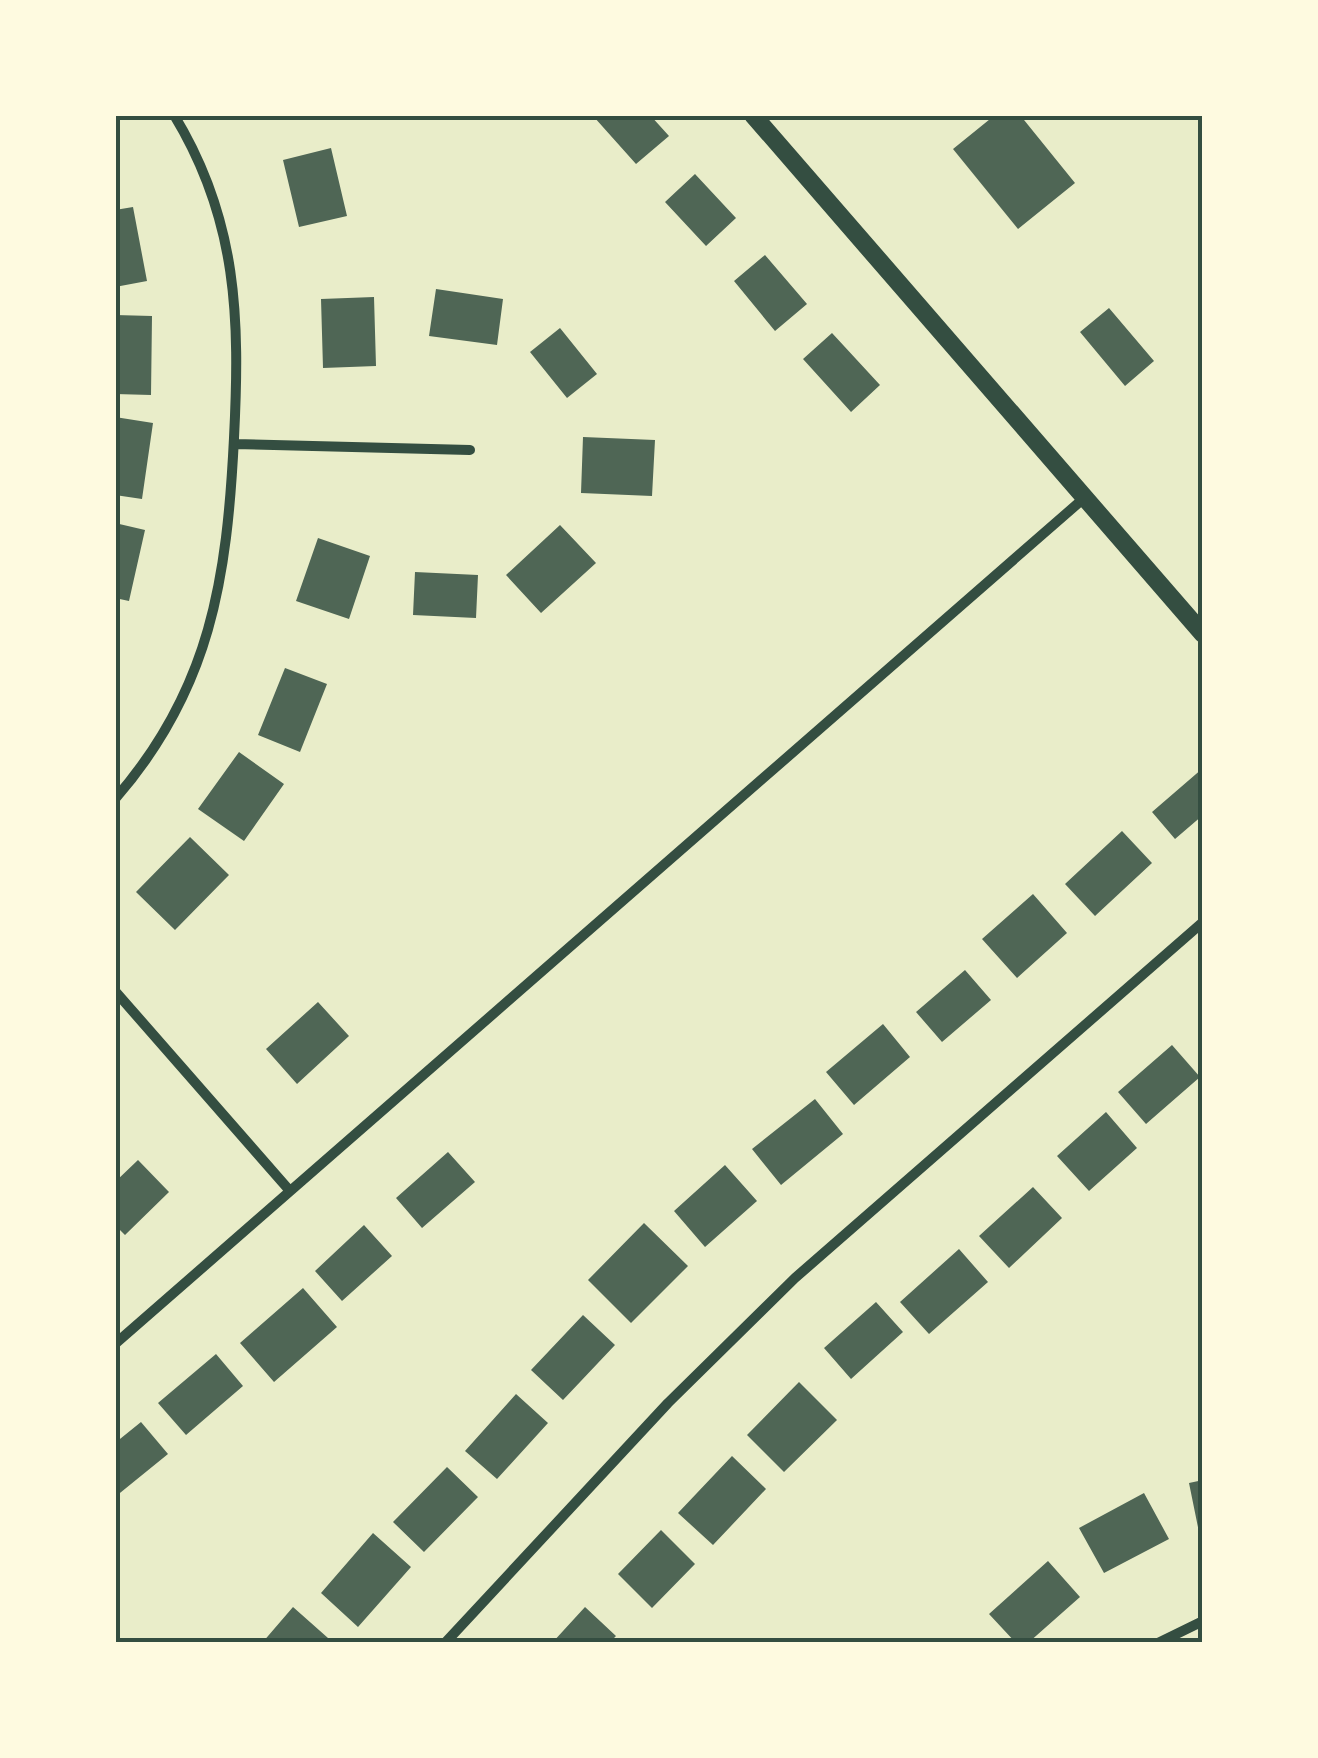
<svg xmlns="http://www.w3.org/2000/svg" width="1318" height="1758" font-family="'Public Sans',sans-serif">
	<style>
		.building { fill: #4f6655 }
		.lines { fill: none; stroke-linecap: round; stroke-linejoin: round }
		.minor { stroke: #344e41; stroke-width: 10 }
		.tertiary { stroke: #344e41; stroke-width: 18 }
		.neatline { fill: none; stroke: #344e41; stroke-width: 4 }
	</style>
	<rect width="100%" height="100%" fill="#e9edc9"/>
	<path class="building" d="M596,115H650L669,136L636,164L594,117Z
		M995,115H1020L1075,183L1018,229L953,149Z
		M331,148L347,216L299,227L283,160Z
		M695,174L736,218L706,246L665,202Z
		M133,207L147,281L115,287V210Z
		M765,255L807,304L775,331L734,281Z
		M436,289L503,299L497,345L429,336Z
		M374,297L376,366L323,368L321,299Z
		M1109,308L1154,361L1125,386L1080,332Z
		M115,315L152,316L151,395L115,394Z
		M560,328L597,374L567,398L530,352Z
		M832,333L880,385L851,412L803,359Z
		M115,417L153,423L142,499L115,495Z
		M583,437L655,440L652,496L581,493Z
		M115,523L145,530L129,601L115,598Z
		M560,525L596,563L541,613L506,575Z
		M318,538L370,556L349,619L296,601Z
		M415,572L478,575L476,618L413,615Z
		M285,668L327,684L300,752L258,735Z
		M239,752L284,784L244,841L198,809Z
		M1203,768V815L1175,839L1152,812Z
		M1122,831L1152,863L1095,916L1065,884Z
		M190,837L229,875L175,930L136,892Z
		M1033,894L1067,933L1017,978L982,939Z
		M965,970L991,1000L942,1042L916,1012Z
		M318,1002L349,1036L297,1084L266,1049Z
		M883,1024L910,1057L854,1105L826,1072Z
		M1172,1045L1200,1077L1146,1124L1118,1092Z
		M815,1099L843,1134L781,1185L752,1149Z
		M1106,1112L1137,1148L1089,1191L1057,1156Z
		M448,1152L475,1182L422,1228L396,1198Z
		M138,1160L169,1192L125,1235L115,1225V1182Z
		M725,1165L757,1201L705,1247L674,1211Z
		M1033,1187L1062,1218L1009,1268L979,1236Z
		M644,1223L688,1266L631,1323L588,1280Z
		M364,1225L392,1256L342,1301L315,1271Z
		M959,1249L988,1282L929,1334L900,1302Z
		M303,1288L337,1327L274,1382L240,1343Z
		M876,1302L903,1332L851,1379L824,1348Z
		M583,1315L615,1345L563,1400L531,1370Z
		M216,1354L243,1386L186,1435L158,1403Z
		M799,1382L837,1420L784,1472L747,1435Z
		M516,1394L548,1423L497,1479L465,1451Z
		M141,1422L168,1454L115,1497V1443Z
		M732,1456L766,1489L713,1545L678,1513Z
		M447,1467L478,1497L424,1552L393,1522Z
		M1203,1480V1542H1201L1189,1483Z
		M1144,1493L1169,1539L1104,1573L1079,1528Z
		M661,1530L695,1564L652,1608L618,1574Z
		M373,1533L411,1567L358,1627L321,1593Z
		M1048,1561L1080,1597L1028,1643H1016L989,1614Z
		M293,1607L328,1638L323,1643H262Z
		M585,1607L616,1636L609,1643H552Z"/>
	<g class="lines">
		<path class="minor" d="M234,444L470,450
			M115,799C211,689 227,578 234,438C240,319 238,220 174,115
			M115,991L290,1191
			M115,1344L1083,499
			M445,1643L668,1403L795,1278L1203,922
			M1158,1643L1203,1621"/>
		<path class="tertiary" d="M753,115L1203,634"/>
	</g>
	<rect width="1318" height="1758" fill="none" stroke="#fefae0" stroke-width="235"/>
	<rect x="118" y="118" width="1082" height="1522" class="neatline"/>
</svg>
